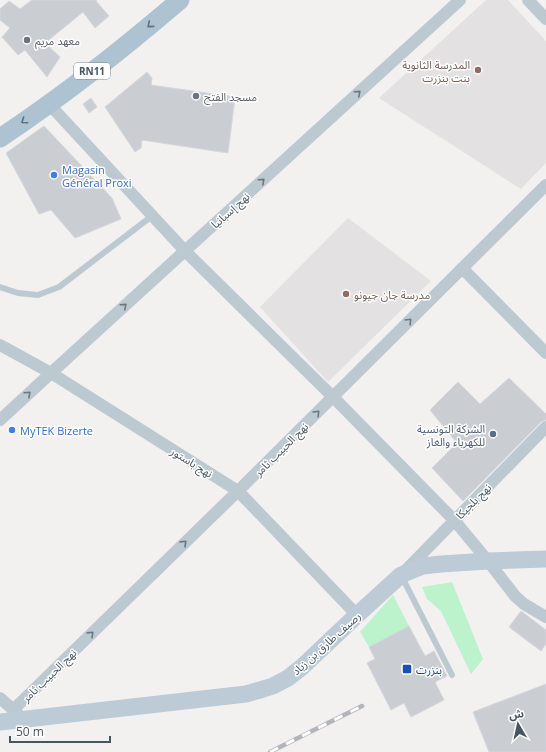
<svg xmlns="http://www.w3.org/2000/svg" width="546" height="752" font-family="'Open Sans','Noto Sans Arabic',sans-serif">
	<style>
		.education { fill: #e4e1e2 }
		.green { fill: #bcf3cd }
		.building { fill: #caced3; stroke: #d4d7dc }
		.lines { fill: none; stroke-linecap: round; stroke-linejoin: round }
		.lane { stroke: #bdc9d1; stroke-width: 6 }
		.street { stroke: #bdc9d1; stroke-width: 12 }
		.secondary { stroke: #bdcbd6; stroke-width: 17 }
		.primary { stroke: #aec3d1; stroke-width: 19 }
		.rail-casing { stroke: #b2b6bb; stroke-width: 4.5 }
		.rail { stroke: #fff; stroke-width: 3; stroke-dasharray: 9; stroke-linecap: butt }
		.oneway { stroke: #60717c }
		.oneway2 { stroke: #6a7882 }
		.worship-dot { fill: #6b7280; stroke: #fff; stroke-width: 1.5 }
		.education-dot { fill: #8d6e63; stroke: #fff; stroke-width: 1.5 }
		.shop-dot { fill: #3f7fe0; stroke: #fff; stroke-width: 1.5 }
		.service-dot { fill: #5c6f8a; stroke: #fff; stroke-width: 1.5 }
		.transit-dot { fill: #1a4fb4; stroke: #fff; stroke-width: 1.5 }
		.labels { text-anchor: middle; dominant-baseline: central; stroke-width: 3; stroke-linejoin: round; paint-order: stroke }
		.shield { fill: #fff; stroke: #7e8990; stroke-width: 1 }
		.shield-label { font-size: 10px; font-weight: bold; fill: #465660 }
		.worship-label { font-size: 11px; fill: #5b616d; stroke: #fff; text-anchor: start }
		.education-label { font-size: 11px; fill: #785e54; stroke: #fff; text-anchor: end }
		.shop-label { font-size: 11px; fill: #366cbe; stroke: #fff; text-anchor: start }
		.street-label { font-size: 11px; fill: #465660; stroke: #fff }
		.service-label { font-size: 11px; fill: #4e5e75; stroke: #fff; text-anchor: end }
		.transit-label { font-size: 11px; fill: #164399; stroke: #fff; text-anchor: start }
	</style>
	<rect width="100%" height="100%" fill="#f3f0f0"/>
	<path class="education" d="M486,0H508L546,41V163L521,189L379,98Z
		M348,218L431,281L328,382L260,307Z"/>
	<path class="green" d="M452,582L483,659L471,674L441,611L427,599L422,587Z
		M393,595L409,626L369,647L360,632Z"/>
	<path class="building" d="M32,0H97L96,1L109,16L95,28L83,12L45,43L60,57L47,77L25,50L18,55L2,37L10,28L0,20V9L9,1L20,9Z
		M147,72L152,78L151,85L235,97L228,153L142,140L141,148L135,152L105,107Z
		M91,98L97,107L89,113L83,104Z
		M44,126L112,198L121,219L75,238L51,210L39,214L6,153Z
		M509,378L546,414V420L541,422L463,501L432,468L457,443L430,410L458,382L480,404Z
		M521,611L546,630V644L541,651L509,627Z
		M409,626L425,656L434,651L447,676L435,682L444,700L411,717L404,703L391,710L367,663L375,659L369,647Z
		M546,684V752H489L473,712Z"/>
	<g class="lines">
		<path class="lane" d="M0,287L18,293L38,295L59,287L152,216
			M402,577L452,675"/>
		<path class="street" d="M528,0L546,19
			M49,104L185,251L333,397L454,520L488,561L515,596L524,604L546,617
			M462,268L546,353
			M0,345L51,373L238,491L357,615
			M0,420L51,373L460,0
			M405,571L546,427
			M0,698L18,714
			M13,710L238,491L546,185"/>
		<path class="secondary" d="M0,722L246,694L260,690L273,686L288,678L302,667L357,615L401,575L423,566L441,564L488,561L546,559"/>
		<path class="primary" d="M0,138C63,96 123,49 180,0"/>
		<defs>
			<path id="rail" d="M270,752L362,706"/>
		</defs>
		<use href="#rail" class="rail-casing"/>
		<use href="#rail" class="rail"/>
	</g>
	<defs><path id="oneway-chevron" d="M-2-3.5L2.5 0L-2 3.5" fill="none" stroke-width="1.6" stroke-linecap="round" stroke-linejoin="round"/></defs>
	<g class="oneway">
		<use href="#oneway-chevron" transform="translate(150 25) rotate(139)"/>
		<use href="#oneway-chevron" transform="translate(24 121) rotate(145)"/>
	</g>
	<g class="oneway2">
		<use href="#oneway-chevron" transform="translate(358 93) rotate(-42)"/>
		<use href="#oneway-chevron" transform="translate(262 181) rotate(-42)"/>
		<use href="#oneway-chevron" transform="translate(124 306) rotate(-42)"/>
		<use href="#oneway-chevron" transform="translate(409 321) rotate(-45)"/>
		<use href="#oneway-chevron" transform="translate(28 394) rotate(-43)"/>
		<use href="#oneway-chevron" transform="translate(317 413) rotate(-45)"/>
		<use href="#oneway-chevron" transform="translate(184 543) rotate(-44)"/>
		<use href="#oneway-chevron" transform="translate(91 634) rotate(-44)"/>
	</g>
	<g class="worship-dot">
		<circle cx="27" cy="40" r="4"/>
		<circle cx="196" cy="96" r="4"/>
	</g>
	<g class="education-dot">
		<circle cx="478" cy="70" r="4"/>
		<circle cx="346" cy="294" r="4"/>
	</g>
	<g class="shop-dot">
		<circle cx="54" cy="175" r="4"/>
		<circle cx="12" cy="430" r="4"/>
	</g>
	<circle class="service-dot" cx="493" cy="434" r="4"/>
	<rect class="transit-dot" x="402" y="664" width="10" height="10" rx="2"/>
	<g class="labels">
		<rect class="shield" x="74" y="63" width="36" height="16" rx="3"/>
		<g class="shield-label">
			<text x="92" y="71">RN11</text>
		</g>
		<g class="worship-label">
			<text x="35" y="40">معهد مريم</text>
			<text x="204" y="96">مسجد الفتح</text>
		</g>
		<g class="education-label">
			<text x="470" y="64">المدرسة الثانوية<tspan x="470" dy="13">بنت بنزرت</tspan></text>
			<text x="354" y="294" text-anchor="start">مدرسة جان جيونو</text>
		</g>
		<g class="shop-label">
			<text x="62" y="169">Magasin<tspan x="62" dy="13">Général Proxi</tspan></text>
			<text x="20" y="430">MyTEK Bizerte</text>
		</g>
		<g class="street-label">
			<text transform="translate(230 210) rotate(-42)">نهج إسبانيا</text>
			<text transform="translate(281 449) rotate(-45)">نهج الحبيب ثامر</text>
			<text transform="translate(192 462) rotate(32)">نهج باستور</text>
			<text transform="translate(473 501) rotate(-45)">نهج بلجيكا</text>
			<text transform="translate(326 643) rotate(-42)">رصيف طارق بن زياد</text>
			<text transform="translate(49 675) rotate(-44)">نهج الحبيب ثامر</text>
		</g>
		<g class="service-label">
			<text x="485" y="428">الشركة التونسية<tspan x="485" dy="13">للكهرباء والغاز</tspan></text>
		</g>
		<g class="transit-label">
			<text x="416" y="669">بنزرت</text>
		</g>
	</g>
	<g transform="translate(518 724) rotate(351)" stroke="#ffffff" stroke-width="3" paint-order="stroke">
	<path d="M0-3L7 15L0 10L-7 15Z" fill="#465660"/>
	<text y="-6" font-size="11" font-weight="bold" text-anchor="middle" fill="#465660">ش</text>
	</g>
	<path d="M10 736v6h100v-6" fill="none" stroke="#465660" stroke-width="2"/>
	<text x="16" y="736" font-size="12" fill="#465660" stroke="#ffffff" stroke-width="3" paint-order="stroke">50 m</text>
</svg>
